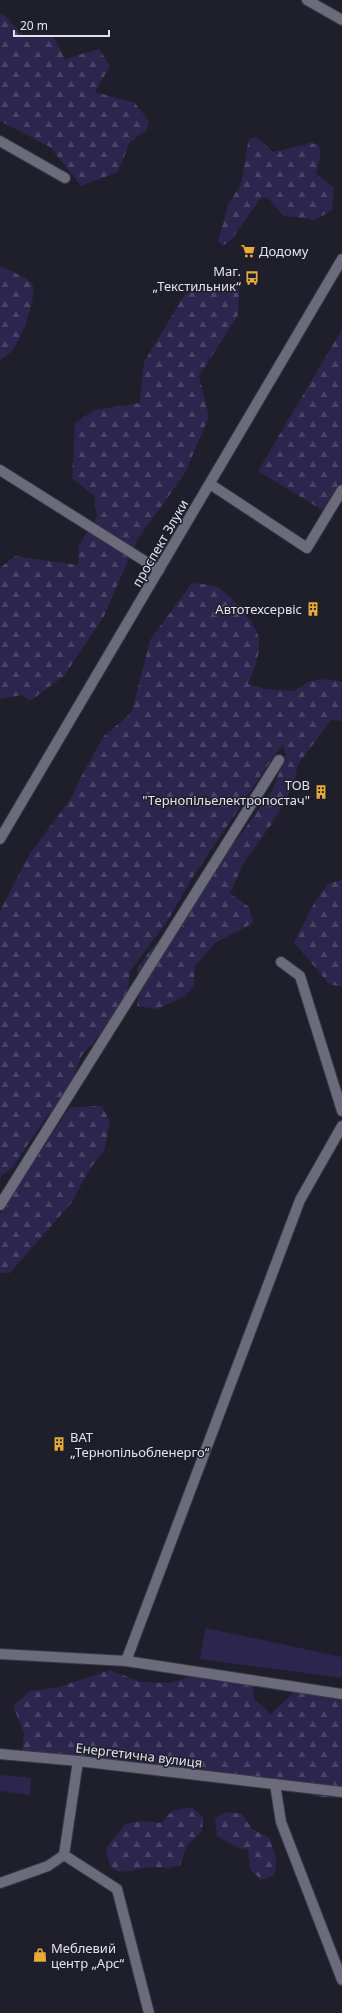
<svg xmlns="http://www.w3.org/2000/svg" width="342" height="2013" font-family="'Noto Sans',sans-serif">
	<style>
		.grass { fill: #2c254d }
		.forest { fill: url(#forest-firs) }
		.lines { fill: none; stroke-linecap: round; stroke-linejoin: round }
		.service-casing { stroke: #393844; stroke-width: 12 }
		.minor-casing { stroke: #393844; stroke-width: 12 }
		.secondary-casing { stroke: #393844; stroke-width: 12 }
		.service { stroke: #6c6b7c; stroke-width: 10 }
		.minor { stroke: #6c6b7c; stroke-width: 10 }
		.secondary { stroke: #6c6b7c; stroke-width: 10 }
		.labels { text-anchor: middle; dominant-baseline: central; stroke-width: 3; stroke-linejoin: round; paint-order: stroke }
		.poi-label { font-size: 13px; fill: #e3e2ec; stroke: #1f1e2b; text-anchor: start }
		.street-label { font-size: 13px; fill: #e3e2ec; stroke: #1f1e2b }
	</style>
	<defs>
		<pattern id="forest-firs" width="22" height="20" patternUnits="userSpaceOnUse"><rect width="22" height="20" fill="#2c254d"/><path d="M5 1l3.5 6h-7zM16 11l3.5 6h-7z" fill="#4a4467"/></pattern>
	</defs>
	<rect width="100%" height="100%" fill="#1f1e2b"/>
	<path class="grass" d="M205,1628L342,1657V1678L200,1659Z
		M0,1775L31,1778L30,1795L0,1791Z"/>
	<path class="forest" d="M2,13L23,35L54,37L65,59L99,49L110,66L95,92L135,103L149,121L147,130L130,142L118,172L81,186L50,147L0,121V15Z
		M257,137L273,152L311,143L318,145L321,152L316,173L334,188L332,210L315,220L284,216L267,197L260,199L231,240L224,245L218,242L228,205L241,184L249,138Z
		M0,266C9,270 27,277 32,284C38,295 21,341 12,351C9,354 4,357 0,360Z
		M218,284L239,288L238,315L199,376L209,417L184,475L137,540L104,616L64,676L30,701L22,695L0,699V568L15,556L78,565L79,545L97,517L94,496L72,478L75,423L94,410L140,403L144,362L185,294Z
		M342,329V482L324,511L258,471Z
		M192,583C199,584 210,584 217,587C231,595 259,625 259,642C260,656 253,671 248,684L265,689L294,691C312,678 321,677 342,682V721L331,720L297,766L295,783L271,825L245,861L230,893L249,907L253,923L215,943L195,966L194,985L185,996L157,1009L137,1006L140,986L137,969L151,949L171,928L206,875L239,837L273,789L286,754L283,745L272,759L191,880L168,920L130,971L127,999L122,1010L82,1055L67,1094L44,1120L13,1167L1,1176L0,1181V911L29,855L72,797L79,780L104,736L132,712L150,640Z
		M342,880V987L329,984L294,942L312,907L327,884Z
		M102,1106L110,1122L104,1151L89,1170L72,1202L10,1273H0V1214L9,1199L70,1107Z
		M110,1670L141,1682L169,1683L197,1675L253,1680L254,1699L271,1714L298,1688L342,1694V1798H323L285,1789L71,1758L21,1762L24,1733L13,1706L30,1691L58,1687Z
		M191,1807L203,1817L202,1832L187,1845L180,1865L169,1868L152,1867L120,1872L110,1867L106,1848L125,1824L142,1821L161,1823L172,1811Z
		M228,1812L242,1814L252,1829L270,1838L276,1858L275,1875L261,1880L250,1869L248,1849L239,1848L217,1836L215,1818Z"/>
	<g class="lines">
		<defs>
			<path id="service" d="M307,0L342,20
				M0,141L65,178
				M0,470L159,570
				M210,484L307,548L342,490
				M281,962L300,976L342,1111
				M0,1205L279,760
				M0,1654L126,1661L342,1694
				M126,1661L300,1200L342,1126
				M64,1855L117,1889L149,2013
				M0,1883L48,1866L64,1855L78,1761"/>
			<path id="minor" d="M0,1754L78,1761L342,1792
				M275,1784L281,1822L342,1980"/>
			<path id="secondary" d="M0,839L342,259"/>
		</defs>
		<use href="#service" class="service-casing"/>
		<use href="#minor" class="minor-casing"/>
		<use href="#secondary" class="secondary-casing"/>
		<use href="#service" class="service"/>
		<use href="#minor" class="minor"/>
		<use href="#secondary" class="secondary"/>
	</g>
	<defs>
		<symbol id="supermarket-bare" viewBox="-9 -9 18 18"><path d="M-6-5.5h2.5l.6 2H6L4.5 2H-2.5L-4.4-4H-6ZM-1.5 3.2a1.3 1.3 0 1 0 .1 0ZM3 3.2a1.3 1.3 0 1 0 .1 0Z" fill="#e8ab37" stroke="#1f1e2b" stroke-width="2.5" paint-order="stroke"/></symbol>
		<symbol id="bus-bare" viewBox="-9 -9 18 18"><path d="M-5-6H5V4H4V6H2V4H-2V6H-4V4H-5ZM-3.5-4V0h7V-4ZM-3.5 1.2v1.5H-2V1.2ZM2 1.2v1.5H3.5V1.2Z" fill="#e8ab37" stroke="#1f1e2b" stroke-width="2.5" paint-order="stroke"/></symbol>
		<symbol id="building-bare" viewBox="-9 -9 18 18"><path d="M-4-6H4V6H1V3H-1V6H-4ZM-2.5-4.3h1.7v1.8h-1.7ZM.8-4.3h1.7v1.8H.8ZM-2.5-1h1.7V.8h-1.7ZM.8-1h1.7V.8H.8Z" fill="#e8ab37" stroke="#1f1e2b" stroke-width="2.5" paint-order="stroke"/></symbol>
		<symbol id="shop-bare" viewBox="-9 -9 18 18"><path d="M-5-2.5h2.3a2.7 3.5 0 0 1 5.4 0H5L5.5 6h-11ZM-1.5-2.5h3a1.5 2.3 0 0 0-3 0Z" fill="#e8ab37" stroke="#1f1e2b" stroke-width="2.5" paint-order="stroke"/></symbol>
	</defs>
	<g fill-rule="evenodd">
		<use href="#supermarket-bare" x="238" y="241" width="20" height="20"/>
		<use href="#bus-bare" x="242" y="268" width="20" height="20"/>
		<use href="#building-bare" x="303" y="599" width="20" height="20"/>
		<use href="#building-bare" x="311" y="782" width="20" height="20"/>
		<use href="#building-bare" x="49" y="1434" width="20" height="20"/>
		<use href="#shop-bare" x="30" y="1945" width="20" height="20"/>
	</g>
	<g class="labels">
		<g class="poi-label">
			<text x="259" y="251">Додому</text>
			<text x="241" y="271" text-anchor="end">Маг.<tspan x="241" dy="15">„Текстильник“</tspan></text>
			<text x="302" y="609" text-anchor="end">Автотехсервіс</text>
			<text x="310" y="785" text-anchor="end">ТОВ<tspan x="310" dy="15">"Тернопільелектропостач"</tspan></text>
			<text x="70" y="1437">ВАТ<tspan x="70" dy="15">„Тернопільобленерго“</tspan></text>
			<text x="51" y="1948">Меблевий<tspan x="51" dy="15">центр „Арс“</tspan></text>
		</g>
		<g class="street-label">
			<text transform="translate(160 543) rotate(-60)">проспект Злуки</text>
			<text transform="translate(139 1755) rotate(7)">Енергетична вулиця</text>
		</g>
	</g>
	<path d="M14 30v6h95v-6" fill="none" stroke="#e3e2ec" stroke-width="2"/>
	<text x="20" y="30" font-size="12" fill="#e3e2ec" stroke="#1f1e2b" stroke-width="3" paint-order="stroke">20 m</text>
</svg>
